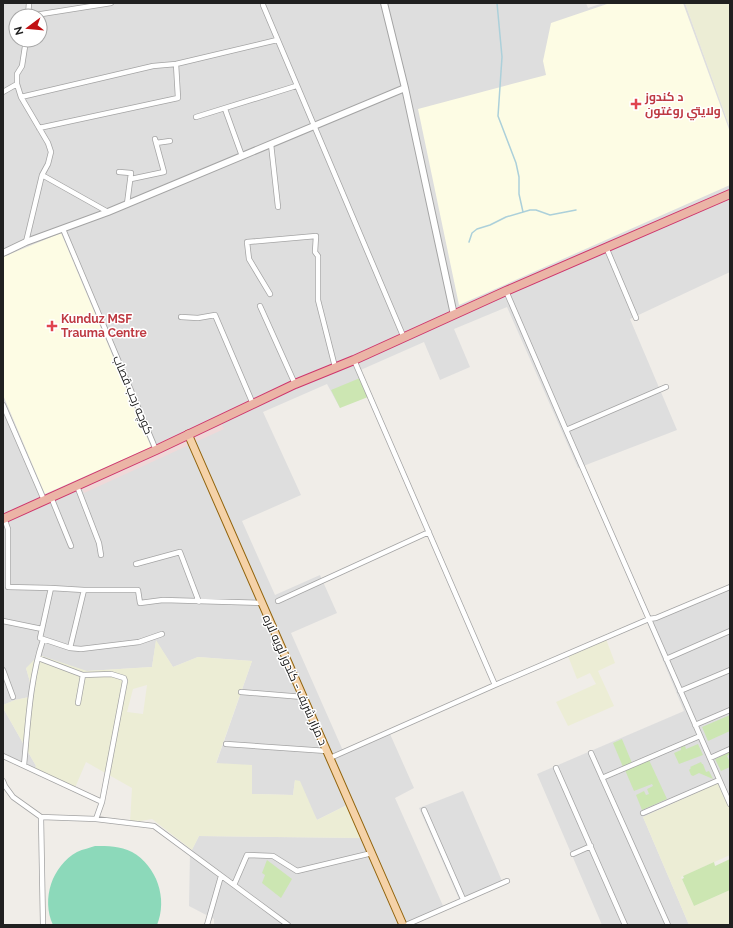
<svg xmlns="http://www.w3.org/2000/svg" width="733" height="928" font-family="Raleway,Cairo,sans-serif">
	<style>
		.residential { fill: #dedede; fill-rule: evenodd }
		.commercial { fill: #efd9d9 }
		.education { fill: #fdfce4 }
		.farmland { fill: #ecedd5; fill-rule: evenodd }
		.grass { fill: #cce6b2 }
		.pitch { fill: #8cd9ba }
		.lines { fill: none; stroke-linecap: round; stroke-linejoin: round }
		.stream { stroke: #acd0da; stroke-width: 1.5 }
		.minor-casing { stroke: #a4a4a4; stroke-width: 6 }
		.tertiary-casing { stroke: #a4a4a4; stroke-width: 8 }
		.primary-casing { stroke: #91630c; stroke-width: 9 }
		.trunk-casing { stroke: #ce356c; stroke-width: 10 }
		.minor { stroke: #fff; stroke-width: 4.5 }
		.tertiary { stroke: #fff; stroke-width: 6 }
		.primary { stroke: #f5d2a8; stroke-width: 7 }
		.trunk { stroke: #ebb4a6; stroke-width: 8 }
		.health-dot { fill: #e0444e; stroke: #fff; stroke-width: 1.5 }
		.labels { text-anchor: middle; dominant-baseline: central; stroke-width: 3; stroke-linejoin: round; paint-order: stroke }
		.health-label { font-size: 12px; font-weight: bold; fill: #be3a42; stroke: #fff; text-anchor: start }
		.street-label { font-size: 12px; fill: #202020; stroke: #fff }
	</style>
	<rect width="100%" height="100%" fill="#f0ede8"/>
	<path class="residential" d="M3,3H586L588,8L603,3H685L730,128V272L630,319L677,430L578,468L507,307L454,329L470,367L440,380L424,342L356,372L360,378L340,408L327,384L263,412L301,495L242,521L275,595L320,575L337,613L291,633L344,753L390,734L414,788L395,798L444,908L407,925H214V919L189,906L190,853L199,836L364,838L349,804L317,820L295,780L293,795L251,794L216,764L252,661L198,657L173,667L156,641L152,667L87,671L26,668L34,696L15,700L3,705ZM16,16H40V40H16Z
		M730,585V810L718,783L643,817L689,925H602L537,774L684,711L647,622Z
		M3,708L36,766L34,771L3,759Z
		M463,791L502,881L459,899L419,808Z"/>
	<path class="commercial" d="M218,416L224,429L84,493L78,480Z"/>
	<path class="education" d="M610,3H683L730,132V185L459,305L418,109L546,75L543,61L551,23Z
		M61,233L151,447L45,494L3,395V257Z"/>
	<path class="farmland" d="M685,3H730V128Z
		M606,639L615,663L598,671L614,706L568,726L556,702L596,684L590,673L577,679L568,656Z
		M156,640L173,667L198,657L252,661L216,763L252,765V794L293,795L295,780L300,781L317,820L349,804L364,838L199,836L192,850L152,819L130,823L132,788L86,762L74,790L34,771L36,766L3,708V705L15,700L34,696L26,668L39,655L87,671L152,667ZM147,685L143,714L127,712L133,689Z
		M718,783L730,810V855L681,877L694,906L730,890V925H689L643,817Z"/>
	<path class="grass" d="M360,378L368,397L340,408L331,390Z
		M730,715V731L708,741L702,727Z
		M622,739L632,763L623,767L613,743Z
		M698,744L703,755L679,764L674,753L681,750V747L685,746L686,749Z
		M730,752V754L727,756L730,762V767L721,771L715,759Z
		M649,760L667,799L642,810L636,795L644,791L646,795L649,794L647,789L653,786L652,784L634,791L625,770Z
		M701,762L702,764H703L706,772L709,771L713,779L699,773L693,776L691,775L689,770L691,768L690,767Z
		M730,859V890L694,906L682,879L684,878L683,876L714,862L715,866Z
		M267,860L292,879L281,898L262,883L265,875L262,873Z"/>
	<path class="pitch" d="M95,846C108,846 120,846 132,852C157,866 168,899 157,925H53C41,899 52,866 77,852C83,849 90,848 95,846Z"/>
	<g class="lines">
		<path class="stream" d="M497,3L502,57L498,116L516,163L519,177V194L523,212
			M469,242L472,233L477,229L490,225L506,217L530,210H536L550,215L576,210"/>
		<defs>
			<path id="minor" d="M263,5L404,338
				M28,16L29,3
				M29,16L111,3
				M3,92L17,84
				M21,97L153,66L176,64L277,40
				M225,109L242,156
				M196,117L296,86
				M39,128L178,98L176,64
				M156,143L170,141
				M271,144L278,207
				M119,172L131,173L127,204
				M42,175L108,212
				M131,179L164,172L155,139
				M63,229L156,450
				M26,242L42,175L48,164L51,152L48,143L21,97L17,84V74L22,66L26,40
				M606,247L636,318
				M506,291L566,430L730,804
				M270,294L249,259L247,242L316,236L315,252L318,256V300L335,367
				M260,306L295,384
				M181,317L198,318L215,315L253,404
				M354,360L495,685
				M3,405L44,500
				M566,430L666,387
				M77,486L99,543L101,555
				M51,497L71,546
				M4,518L8,529V587L51,588L42,629
				M136,564L180,552L199,602
				M51,588L84,590H138L140,603L163,600L262,603
				M278,601L429,532
				M3,621L42,629L40,638L70,648L81,649L139,642L162,634
				M70,648L84,590
				M38,658L83,675L111,674L124,678L125,681L102,802L96,819
				M666,659L730,631
				M3,670L13,697
				M680,691L730,670
				M241,692L303,697
				M78,703L83,675
				M695,725L730,710
				M226,744L327,751
				M591,753L668,925
				M3,756L102,802
				M330,758L495,685L649,619L656,618L730,587
				M710,758L730,749
				M24,765C28,724 30,679 43,640
				M556,768L625,925
				M602,778L700,736
				M3,781L5,786L13,797L41,817L96,819L154,826L288,925
				M424,810L463,899
				M643,813L719,780
				M41,817L43,925
				M573,854L591,846
				M234,885L247,855L273,856L297,871L372,853
				M207,925L221,876
				M406,925L507,881"/>
			<path id="tertiary" d="M384,3L405,88L454,315
				M3,253L26,242L108,212L405,88"/>
			<path id="primary" d="M188,434L403,925"/>
			<path id="trunk" d="M3,519L156,450L295,384L354,360L506,291L730,194"/>
		</defs>
		<use href="#minor" class="minor-casing"/>
		<use href="#tertiary" class="tertiary-casing"/>
		<use href="#primary" class="primary-casing"/>
		<use href="#trunk" class="trunk-casing"/>
		<use href="#minor" class="minor"/>
		<use href="#tertiary" class="tertiary"/>
		<use href="#primary" class="primary"/>
		<use href="#trunk" class="trunk"/>
	</g>
	<g class="health-dot">
		<path d="M634 98h4v4h4v4h-4v4h-4v-4h-4v-4h4z"/>
		<path d="M50 320h4v4h4v4h-4v4h-4v-4h-4v-4h4z"/>
	</g>
	<g class="labels">
		<g class="health-label">
			<text x="645" y="97">د کندوز<tspan x="645" dy="14">ولایتي روغتون</tspan></text>
			<text x="61" y="319">Kunduz MSF<tspan x="61" dy="14">Trauma Centre</tspan></text>
		</g>
		<g class="street-label">
			<text transform="translate(133 395) rotate(67)">کوچه رجب قصاب</text>
			<text transform="translate(295 680) rotate(66)">د مزار شریف - کندوز لویه لاره</text>
		</g>
	</g>
	<rect width="733" height="928" fill="none" stroke="#202020" stroke-width="8"/>
	<g transform="translate(28 28) rotate(254)"><circle r="19" fill="#ffffff" stroke="#a6a6a6"/>
	<path d="M0-3L7 15L0 10L-7 15Z" fill="#c11013"/>
	<text y="-6" font-size="11" font-weight="bold" text-anchor="middle" fill="#202020">N</text>
	</g>
</svg>
